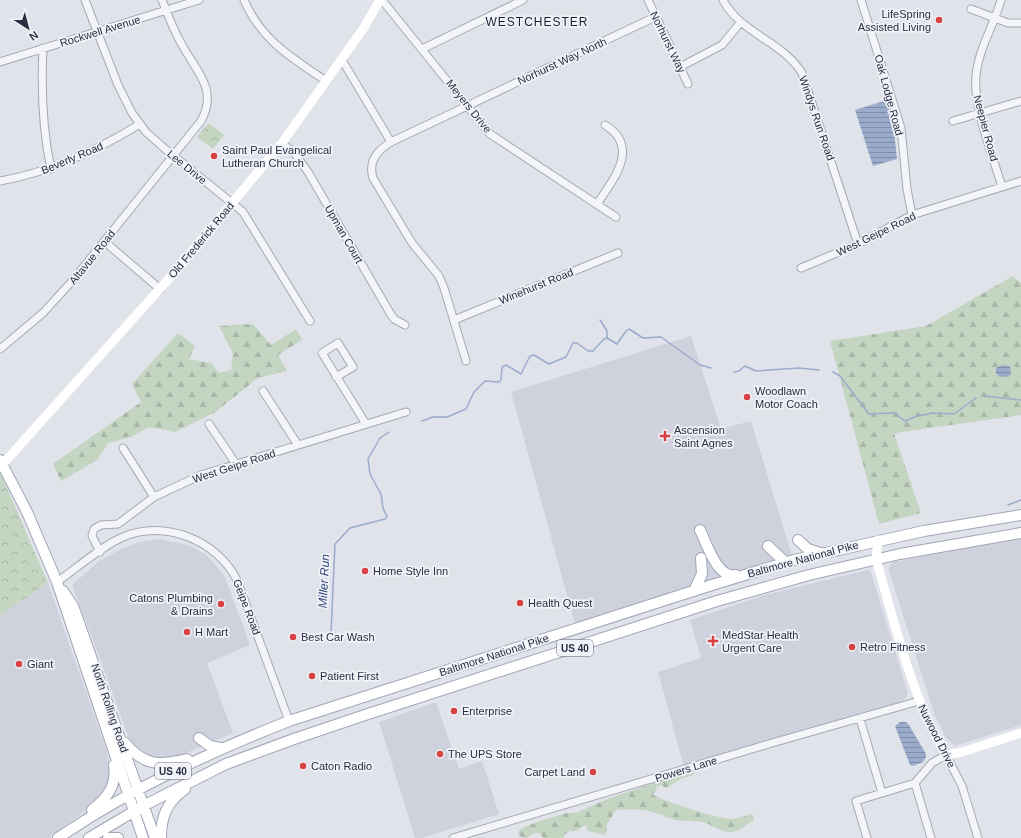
<svg xmlns="http://www.w3.org/2000/svg" width="1021" height="838" font-family="Arial,sans-serif">
	<style>
		.built { fill: #cfd2dd }
		.forest { fill: url(#forest-firs) }
		.park { fill: url(#park-crowns) }
		.water { fill: url(#water-rules) }
		.lines { fill: none; stroke-linecap: round; stroke-linejoin: round }
		.stream { stroke: #9babcc; stroke-width: 1.5 }
		.street-casing { stroke: #a6a9b5; stroke-width: 9 }
		.primary-casing { stroke: #a0a5b7; stroke-width: 12 }
		.street { stroke: #f4f5f9; stroke-width: 7 }
		.secondary { stroke: #fff; stroke-width: 9 }
		.primary { stroke: #fff; stroke-width: 10 }
		.poi-dot { fill: #d54241; stroke: #f1f3f8; stroke-width: 1.5 }
		.labels { text-anchor: middle; dominant-baseline: central; stroke-width: 3.5; stroke-linejoin: round; paint-order: stroke }
		.shield { fill: #f1f3f8; stroke: #656979; stroke-width: 1 }
		.shield-label { font-size: 10px; font-weight: bold; fill: #292e43 }
		.poi-label { font-size: 11px; fill: #292e43; stroke: #f1f3f8; text-anchor: start }
		.street-label { font-size: 11px; fill: #292e43; stroke: #f1f3f8 }
		.neighbourhood-label { font-size: 12px; letter-spacing: 1px; fill: #1b1f34; stroke: #f1f3f8 }
		.water-label { font-size: 12px; font-style: italic; fill: #30457a; stroke: #f1f3f8 }
	</style>
	<defs>
		<pattern id="forest-firs" width="22" height="20" patternUnits="userSpaceOnUse"><rect width="22" height="20" fill="#c4d5c2"/><path d="M5 1l3.5 6h-7zM16 11l3.5 6h-7z" fill="#a8b7a8"/></pattern>
		<pattern id="park-crowns" width="20" height="18" patternUnits="userSpaceOnUse"><rect width="20" height="18" fill="#c4d5c2"/><path d="M2 6a3 3 0 1 1 6 0M12 15a3 3 0 1 1 6 0" fill="none" stroke="#a8b7a8"/></pattern>
		<pattern id="water-rules" width="6" height="5" patternUnits="userSpaceOnUse"><rect width="6" height="5" fill="#9babcc"/><path d="M0 2.5h6" fill="none" stroke="#7e8ca7"/></pattern>
	</defs>
	<rect width="100%" height="100%" fill="#e1e3eb"/>
	<path class="built" d="M691,336L721,429L751,421L792,556L575,624L511,392Z
		M1021,538V725L955,746L947,739L935,716L888,568L893,562Z
		M158,539L188,545L205,554L214,563L225,577L250,645L207,663L233,733L175,758L159,759L140,752L129,739L99,656L72,585L99,561L121,549L139,542Z
		M867,570L871,572L908,694L902,703L684,767L658,672L701,658L690,620L765,595Z
		M48,583L106,749L110,765V776L104,793L95,803L49,838H0V616Z
		M436,702L459,769L482,761L499,814L422,838H415L379,722Z"/>
	<path class="forest" d="M1013,276L1021,283V415L894,433L921,513L879,524L830,341L926,326Z
		M253,324L271,345L296,329L302,340L278,355L287,371L258,378L214,413L175,432L149,427L131,437L108,443L97,460L61,481L53,464L141,402L132,384L178,333L195,346L189,359L211,363L219,373L231,370L233,354L219,326Z
		M686,772L695,773L691,776L682,778L666,788L661,785L657,787L653,795C665,801 720,820 732,819C737,819 745,816 750,814L753,815L754,820C747,824 741,831 732,832C723,833 712,825 703,822C694,820 685,822 676,820C669,819 665,816 659,814C645,808 630,809 616,810L607,824V831L604,835L588,831L585,825L576,831H569L563,836L564,838H543L540,833H534L527,838L519,836L518,831L524,827L546,819L567,813H576L610,798Z"/>
	<path class="park" d="M208,123L224,135L213,149L197,137Z
		M0,472L48,583L0,616Z"/>
	<path class="water" d="M887,100L893,121L897,159L873,166L855,110Z
		M1003,365L1010,366L1011,375L1000,377L996,373V368Z
		M900,722H906L909,725L926,754V757L923,762L913,766L910,765L895,726Z"/>
	<g class="lines">
		<path class="stream" d="M600,320L607,331V338
			M734,372L739,371L745,366L756,371L799,368L819,370
			M833,372L840,376L869,414L894,413L905,421L919,415H925L931,413L954,414L976,398
			M984,396L1021,400
			M422,421L433,417H447L466,409L474,392L485,381L499,382L501,380L502,367L506,365L521,374L530,356L534,355L549,364L566,357L573,343H577L588,351H593L604,339L607,338L617,344L626,331L629,329L643,338L661,337L700,365L711,368
			M1008,505L1021,500
			M331,632L335,544L350,528L385,519L387,517L383,508L381,494L370,474L368,459L380,438L389,432"/>
		<defs>
			<path id="street" d="M85,0L118,85L132,113L146,132L164,148L243,212L310,321
				M244,0C261,40 292,58 326,81
				M382,0L490,134L616,217
				M648,0L688,84
				M723,0C741,34 782,41 802,73L858,244
				M861,0L901,128L907,189L912,215
				M1001,0C994,25 978,50 976,76C973,108 993,156 1002,187
				M971,9L1008,23H1021
				M43,48C41,89 42,128 51,169
				M422,49L523,0
				M342,60L391,142L655,17
				M0,62L199,0
				M680,67L722,45L740,23
				M953,121L1021,101
				M391,142C377,151 368,161 373,178L412,243L439,276L444,288L466,361
				M282,143L295,154L308,172L390,313L394,319L405,325
				M0,181C51,172 96,151 140,124
				M597,204C613,180 641,147 605,125
				M105,242L160,289
				M801,268L858,244L912,215L1021,181
				M454,320L618,253
				M0,349L43,313L74,279L201,121C219,89 195,70 181,43C173,29 168,15 162,0
				M336,377L353,367L338,343L322,353L366,424
				M263,391L298,445
				M209,424L236,464
				M123,448L154,497
				M100,552L92,536L94,529L101,525L118,524L154,497L201,475L406,412
				M57,582C77,568 100,547 123,537C164,519 217,540 237,580L289,721
				M860,719L882,793
				M915,783L932,763L946,755L962,786L978,838
				M453,838L772,743L919,701
				M867,838L856,801L915,783L931,838"/>
			<path id="primary" d="M0,460L27,512L57,582L143,838
				M700,530C707,544 717,579 736,575
				M798,540L808,549L821,553
				M768,546L786,563
				M63,591L73,606L78,620L155,838
				M694,591L702,574L701,558
				M199,738L210,746L221,748
				M124,742C144,766 158,766 187,759
				M92,810C107,798 117,786 114,765
				M58,838C130,789 208,753 289,721L712,585L794,560L924,531L1021,515
				M89,838L143,806L226,764L294,739L365,715L717,601L809,575L900,554L1021,533
				M108,838H118
				M161,838C161,816 167,802 185,789"/>
		</defs>
		<use href="#street" class="street-casing"/>
		<use href="#primary" class="primary-casing"/>
		<use href="#street" class="street"/>
		<path class="secondary" d="M3,464L173,274L282,143L363,29L380,0
			M878,540L876,559C895,624 911,696 946,755L962,752L1021,733"/>
		<use href="#primary" class="primary"/>
	</g>
	<g class="poi-dot">
		<circle cx="939" cy="20" r="4"/>
		<circle cx="214" cy="156" r="4"/>
		<circle cx="747" cy="397" r="4"/>
		<path d="M663 430h4v4h4v4h-4v4h-4v-4h-4v-4h4z"/>
		<circle cx="365" cy="571" r="4"/>
		<circle cx="520" cy="603" r="4"/>
		<circle cx="221" cy="604" r="4"/>
		<circle cx="187" cy="632" r="4"/>
		<circle cx="293" cy="637" r="4"/>
		<path d="M711 635h4v4h4v4h-4v4h-4v-4h-4v-4h4z"/>
		<circle cx="852" cy="647" r="4"/>
		<circle cx="19" cy="664" r="4"/>
		<circle cx="312" cy="676" r="4"/>
		<circle cx="454" cy="711" r="4"/>
		<circle cx="440" cy="754" r="4"/>
		<circle cx="303" cy="766" r="4"/>
		<circle cx="593" cy="772" r="4"/>
	</g>
	<g class="labels">
		<g class="shield">
			<rect x="557" y="640" width="36" height="16" rx="3"/>
			<rect x="155" y="763" width="36" height="16" rx="3"/>
		</g>
		<g class="shield-label">
			<text x="575" y="648">US 40</text>
			<text x="173" y="771">US 40</text>
		</g>
		<g class="poi-label">
			<text x="931" y="14" text-anchor="end">LifeSpring<tspan x="931" dy="13">Assisted Living</tspan></text>
			<text x="222" y="150">Saint Paul Evangelical<tspan x="222" dy="13">Lutheran Church</tspan></text>
			<text x="755" y="391">Woodlawn<tspan x="755" dy="13">Motor Coach</tspan></text>
			<text x="674" y="430">Ascension<tspan x="674" dy="13">Saint Agnes</tspan></text>
			<text x="373" y="571">Home Style Inn</text>
			<text x="213" y="598" text-anchor="end">Catons Plumbing<tspan x="213" dy="13">&amp; Drains</tspan></text>
			<text x="528" y="603">Health Quest</text>
			<text x="195" y="632">H Mart</text>
			<text x="722" y="635">MedStar Health<tspan x="722" dy="13">Urgent Care</tspan></text>
			<text x="301" y="637">Best Car Wash</text>
			<text x="860" y="647">Retro Fitness</text>
			<text x="27" y="664">Giant</text>
			<text x="320" y="676">Patient First</text>
			<text x="462" y="711">Enterprise</text>
			<text x="448" y="754">The UPS Store</text>
			<text x="311" y="766">Caton Radio</text>
			<text x="585" y="772" text-anchor="end">Carpet Land</text>
		</g>
		<g class="street-label">
			<text transform="translate(100 31) rotate(-17)">Rockwell Avenue</text>
			<text transform="translate(668 42) rotate(64)">Norhurst Way</text>
			<text transform="translate(562 61) rotate(-25)">Norhurst Way North</text>
			<text transform="translate(889 95) rotate(75)">Oak Lodge Road</text>
			<text transform="translate(469 106) rotate(51)">Meyers Drive</text>
			<text transform="translate(817 118) rotate(71)">Windys Run Road</text>
			<text transform="translate(986 128) rotate(75)">Neepier Road</text>
			<text transform="translate(72 158) rotate(-23)">Beverly Road</text>
			<text transform="translate(187 167) rotate(39)">Lee Drive</text>
			<text transform="translate(344 234) rotate(60)">Upman Court</text>
			<text transform="translate(876 234) rotate(-26)">West Geipe Road</text>
			<text transform="translate(201 240) rotate(-50)">Old Frederick Road</text>
			<text transform="translate(92 257) rotate(-51)">Altavue Road</text>
			<text transform="translate(536 286) rotate(-22)">Winehurst Road</text>
			<text transform="translate(234 466) rotate(-18)">West Geipe Road</text>
			<text transform="translate(803 559) rotate(-15)">Baltimore National Pike</text>
			<text transform="translate(247 607) rotate(69)">Geipe Road</text>
			<text transform="translate(494 655) rotate(-18)">Baltimore National Pike</text>
			<text transform="translate(110 708) rotate(71)">North Rolling Road</text>
			<text transform="translate(937 736) rotate(63)">Nuwood Drive</text>
			<text transform="translate(686 769) rotate(-17)">Powers Lane</text>
		</g>
		<g class="neighbourhood-label">
			<text x="537" y="22">WESTCHESTER</text>
		</g>
		<g class="water-label">
			<text transform="translate(324 581) rotate(-87)">Miller Run</text>
		</g>
	</g>
	<g transform="translate(28 28) rotate(144)" stroke="#f1f3f8" stroke-width="3" paint-order="stroke">
	<path d="M0-3L7 15L0 10L-7 15Z" fill="#292e43"/>
	<text y="-6" font-size="11" font-weight="bold" text-anchor="middle" fill="#292e43">N</text>
	</g>
</svg>
